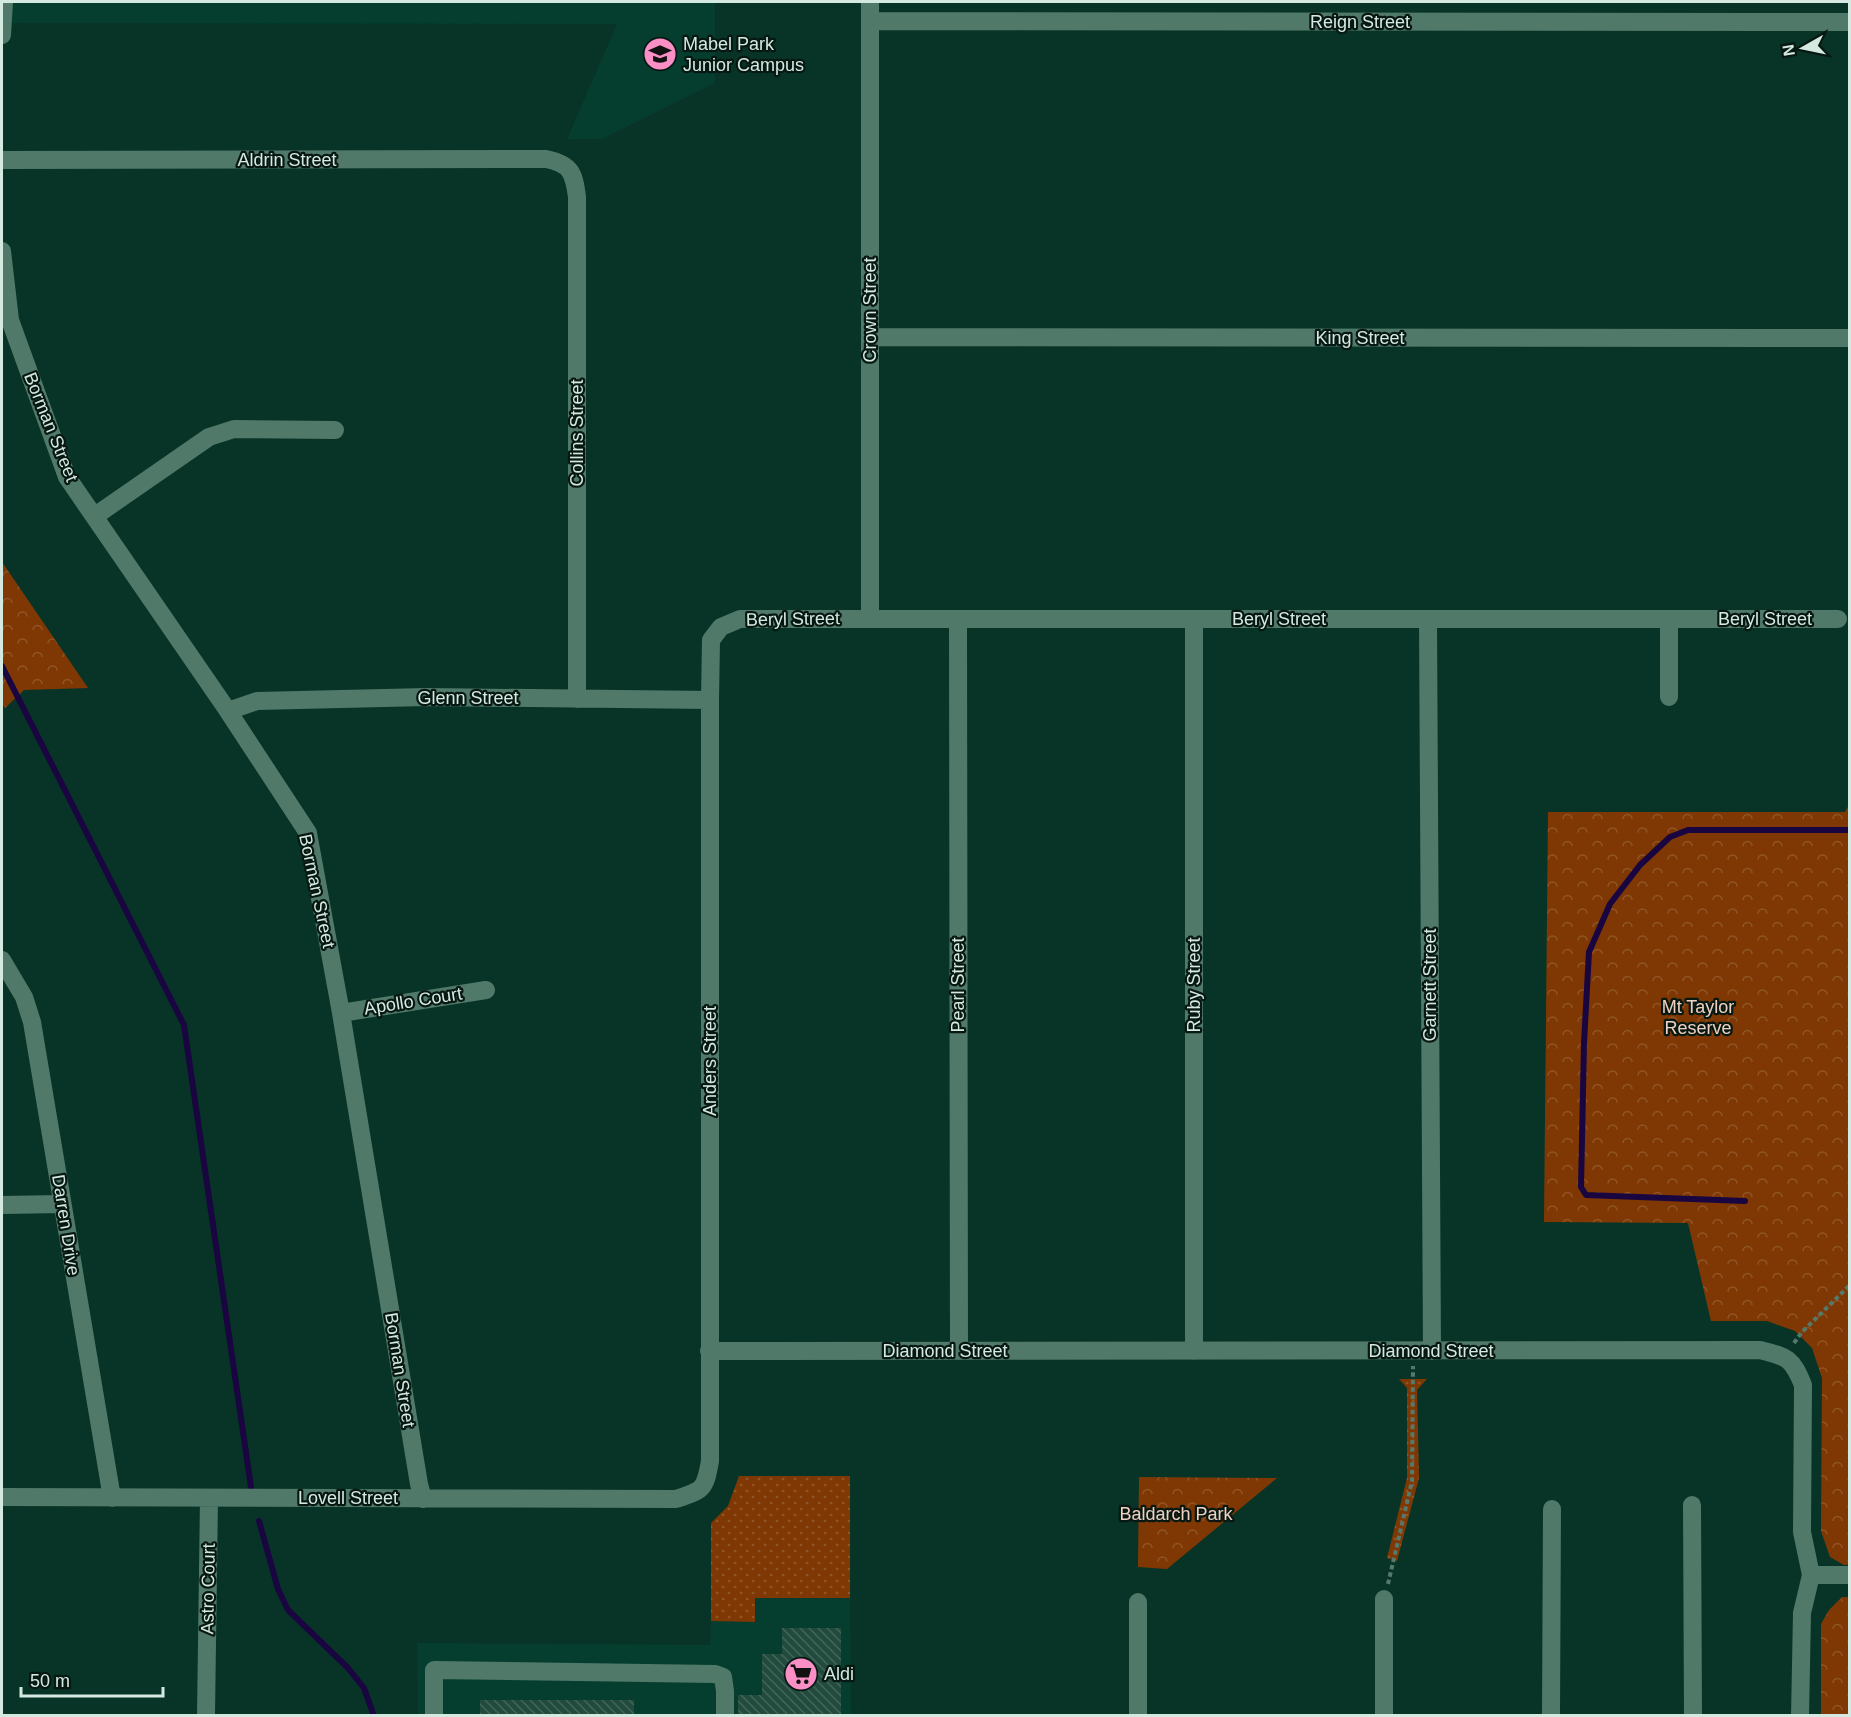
<svg xmlns="http://www.w3.org/2000/svg" width="1851" height="1717" font-family="Helvetica,sans-serif">
	<style>
		.built { fill: #053e2f }
		.grass { fill: url(#grass-dots) }
		.park { fill: url(#park-crowns) }
		.lines { fill: none; stroke-linecap: round; stroke-linejoin: round }
		.stream { stroke: #190640; stroke-width: 6 }
		.building { fill: url(#building-back-hatch) }
		.path { stroke: #55796d; stroke-width: 4; stroke-dasharray: 4.5 3; stroke-linecap: butt }
		.minor { stroke: #50796a; stroke-width: 18 }
		.labels { text-anchor: middle; dominant-baseline: central; stroke-width: 4.5; stroke-linejoin: round; paint-order: stroke }
		.street-label { font-size: 18px; fill: #d4eae1; stroke: #071812 }
		.poi-label { font-size: 18px; fill: #d4eae1; stroke: #071812; text-anchor: start }
		.park-label { font-size: 18px; fill: #efd1c2; stroke: #071812 }
	</style>
	<defs>
		<pattern id="grass-dots" width="8" height="8" patternUnits="userSpaceOnUse" patternTransform="scale(1.5)"><rect width="8" height="8" fill="#7f3803"/><path d="M2 2h.1M6 6h.1" fill="none" stroke="#905527" stroke-width="1.8" stroke-linecap="round"/></pattern>
		<pattern id="park-crowns" width="20" height="18" patternUnits="userSpaceOnUse" patternTransform="scale(1.5)"><rect width="20" height="18" fill="#7f3803"/><path d="M2 6a3 3 0 1 1 6 0M12 15a3 3 0 1 1 6 0" fill="none" stroke="#905527"/></pattern>
		<pattern id="building-back-hatch" width="6" height="6" patternUnits="userSpaceOnUse" patternTransform="scale(1.5)"><rect width="6" height="6" fill="#224b3d"/><path d="M-1 5l2 2M0 0l6 6M5-1l2 2" fill="none" stroke="#416559"/></pattern>
	</defs>
	<rect width="100%" height="100%" fill="#083427"/>
	<path class="built" d="M2,2H715V83L602,139H567L617,24L2,23Z
		M755,1598H850L851,1715H418L417,1643L710,1645L711,1621L755,1622Z"/>
	<path class="grass" d="M1399,1379H1427L1417,1390L1419,1478L1397,1561L1387,1558L1407,1478V1388Z
		M739,1476H850V1598H755V1622L711,1621V1523L728,1506Z"/>
	<path class="park" d="M2,562L88,688L24,690L5,708L2,704Z
		M1849,805L1850,1565H1844L1830,1557L1821,1531L1822,1378L1812,1348L1795,1331L1767,1321H1711L1688,1223L1544,1222L1548,812H1845Z
		M1139,1477L1277,1478L1167,1569L1138,1567Z
		M1842,1597H1849V1715H1821V1624L1829,1610Z"/>
	<g class="lines">
		<path class="stream" d="M2,666L184,1025L251,1487
			M1745,1201L1586,1195L1581,1187L1584,1043L1589,952L1610,904L1640,865L1670,837L1688,830H1850
			M259,1521L278,1589L288,1610L348,1668L364,1688L374,1716"/>
	</g>
	<path class="building" d="M782,1628H841V1716H738V1695H762V1654H782Z
		M480,1700H634V1716H480Z"/>
	<g class="lines">
		<path class="path" d="M1850,1198V1221
			M1794,1343L1802,1332L1850,1285
			M1388,1584L1412,1481L1413,1366"/>
		<path class="minor" d="M870,21L1850,22
			M2,35L4,2
			M2,160L546,159C571,164 574,173 577,197V699
			M2,251L10,320L67,477L228,711L308,833L341,1013L419,1484L423,1499
			M870,337L1850,338
			M95,516L209,437L234,429L335,430
			M870,619V2
			M958,619L959,1351
			M1428,619L1432,1351
			M1669,697V619
			M228,711L257,701L426,697L710,700
			M2,960L24,997L32,1022L112,1498
			M341,1013L486,990
			M2,1205L62,1204
			M709,1351L1760,1350C1788,1357 1792,1358 1803,1385L1802,1532L1811,1575L1802,1613L1800,1716
			M1194,1351V620
			M2,1497L676,1499C703,1490 705,1490 710,1461V700L711,640L721,627L740,619H1838
			M1692,1505L1693,1716
			M1811,1575H1850
			M206,1716L209,1498
			M434,1716V1670L715,1674L723,1677L725,1691V1716
			M1138,1716V1602
			M1384,1716V1599
			M1551,1716L1552,1509"/>
	</g>
	<defs>
		<symbol id="school-disc" viewBox="-11 -11 22 22"><circle r="9.5" fill="#fa8fc6" stroke="#071812"/><path d="M0-5L7-2L0 1L-7-2ZM-4 1L0 2.5L4 1V4Q0 6-4 4Z" fill="#111"/></symbol>
		<symbol id="supermarket-disc" viewBox="-11 -11 22 22"><circle r="9.5" fill="#fa8fc6" stroke="#071812"/><path d="M-6-5.5h2.5l.6 2H6L4.5 2H-2.5L-4.4-4H-6ZM-1.5 3.2a1.3 1.3 0 1 0 .1 0ZM3 3.2a1.3 1.3 0 1 0 .1 0Z" fill="#111"/></symbol>
	</defs>
	<g fill-rule="evenodd">
		<use href="#school-disc" x="641" y="35" width="38" height="38"/>
		<use href="#supermarket-disc" x="782" y="1655" width="38" height="38"/>
	</g>
	<g class="labels">
		<g class="street-label">
			<text x="1360" y="22">Reign Street</text>
			<text x="287" y="160">Aldrin Street</text>
			<text transform="translate(870 310) rotate(-90)">Crown Street</text>
			<text x="1360" y="338">King Street</text>
			<text transform="translate(51 427) rotate(68)">Borman Street</text>
			<text transform="translate(577 433) rotate(-90)">Collins Street</text>
			<text transform="translate(793 619) rotate(-1)">Beryl Street</text>
			<text x="1279" y="619">Beryl Street</text>
			<text x="1765" y="619">Beryl Street</text>
			<text x="468" y="698">Glenn Street</text>
			<text transform="translate(317 891) rotate(78)">Borman Street</text>
			<text transform="translate(958 985) rotate(-90)">Pearl Street</text>
			<text transform="translate(1194 985) rotate(-90)">Ruby Street</text>
			<text transform="translate(1430 985) rotate(-90)">Garnett Street</text>
			<text transform="translate(413 1001) rotate(-9)">Apollo Court</text>
			<text transform="translate(710 1061) rotate(-90)">Anders Street</text>
			<text transform="translate(66 1225) rotate(81)">Darren Drive</text>
			<text x="945" y="1351">Diamond Street</text>
			<text x="1431" y="1351">Diamond Street</text>
			<text transform="translate(400 1370) rotate(81)">Borman Street</text>
			<text x="348" y="1498">Lovell Street</text>
			<text transform="translate(208 1589) rotate(-89)">Astro Court</text>
		</g>
		<g class="poi-label">
			<text x="683" y="44">Mabel Park<tspan x="683" dy="21">Junior Campus</tspan></text>
			<text x="824" y="1674">Aldi</text>
		</g>
		<g class="park-label">
			<text x="1698" y="1007">Mt Taylor<tspan x="1698" dy="21">Reserve</tspan></text>
			<text x="1176" y="1514">Baldarch Park</text>
		</g>
	</g>
	<rect width="1851" height="1717" fill="none" stroke="#d4eae1" stroke-width="6"/>
	<g transform="translate(1803 48) rotate(261)" stroke="#071812" stroke-width="4.5" paint-order="stroke">
	<path d="M0-4.5L10 22L0 15L-10 22Z" fill="#d4eae1"/>
	<text y="-9" font-size="16" font-weight="bold" text-anchor="middle" fill="#d4eae1">N</text>
	</g>
	<path d="M21 1687v9h142v-9" fill="none" stroke="#d4eae1" stroke-width="3"/>
	<text x="30" y="1687" font-size="18" fill="#d4eae1" stroke="#071812" stroke-width="4.5" paint-order="stroke">50 m</text>
</svg>
